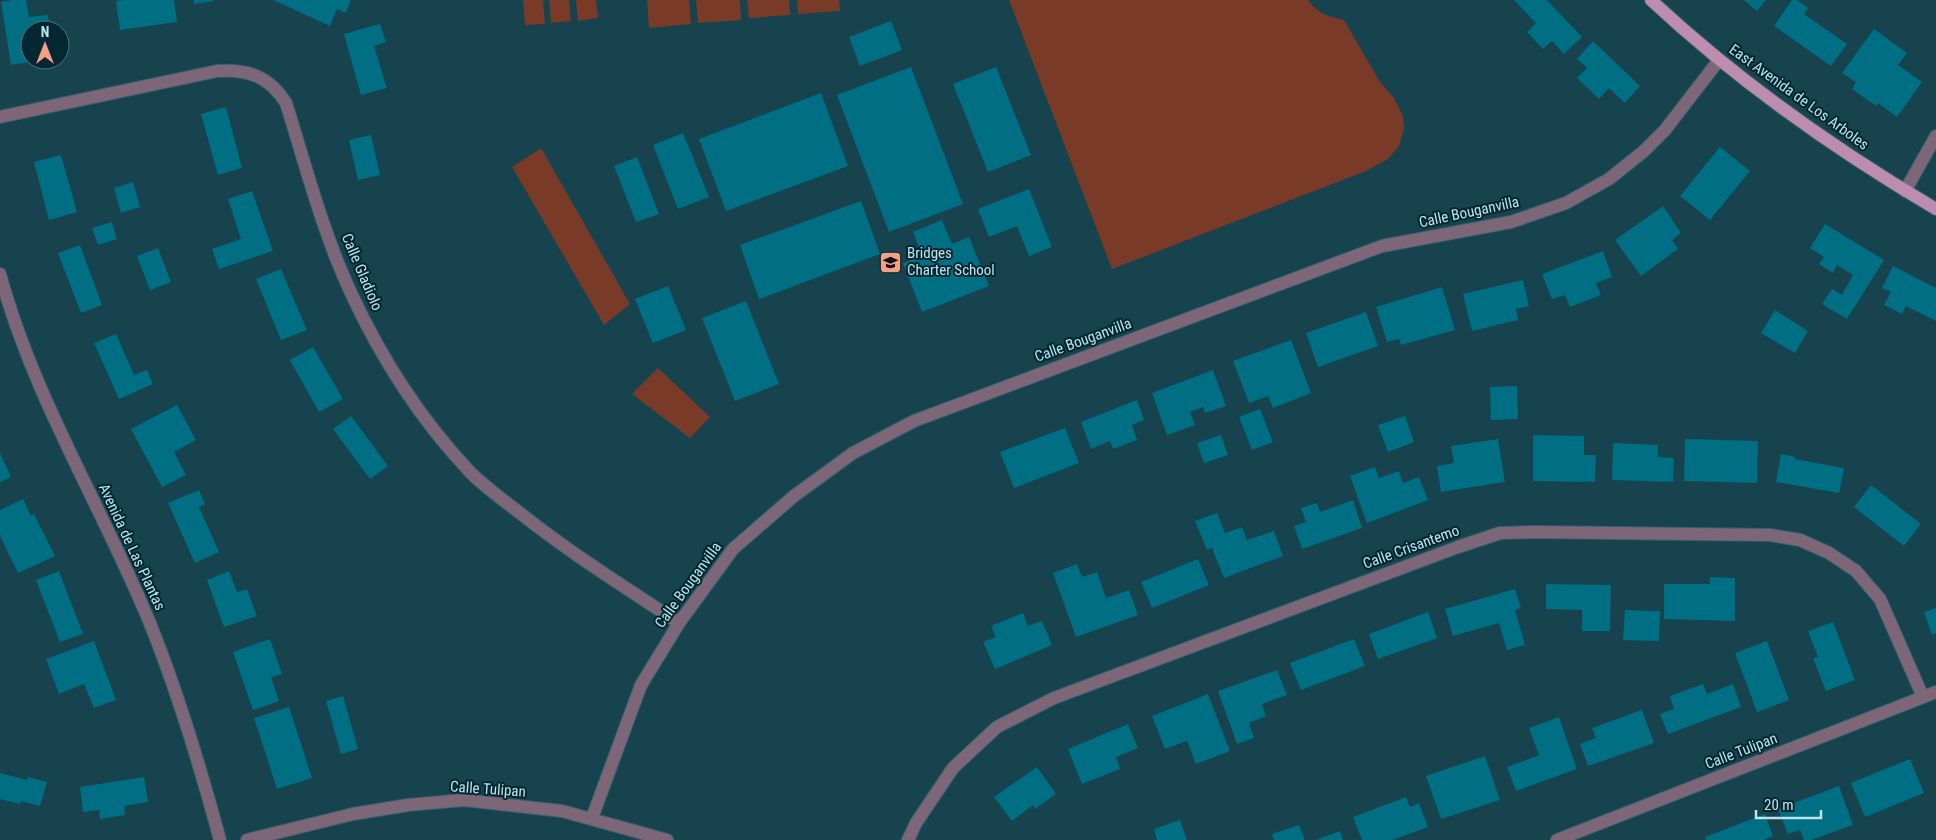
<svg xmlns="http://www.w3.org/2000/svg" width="1936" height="840" font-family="'Roboto Condensed',sans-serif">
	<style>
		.green { fill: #793a28 }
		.building { fill: #006e83 }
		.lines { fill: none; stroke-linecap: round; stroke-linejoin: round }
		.minor-casing { stroke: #35606b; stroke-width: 14 }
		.major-casing { stroke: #35606b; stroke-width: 14 }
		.minor { stroke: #7d6677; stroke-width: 12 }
		.major { stroke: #bc8daf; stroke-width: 12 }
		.labels { text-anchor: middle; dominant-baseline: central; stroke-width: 4; stroke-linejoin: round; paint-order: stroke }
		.street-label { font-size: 15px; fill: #bde3ee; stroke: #042831 }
		.poi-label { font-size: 15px; fill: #bde3ee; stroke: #042831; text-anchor: start }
	</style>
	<rect width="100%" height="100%" fill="#17434e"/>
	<path class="green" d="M523,0H543L545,24L525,25Z
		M549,0H569L571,21L551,23Z
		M576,0H596L598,18L578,21Z
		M647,0H689L691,24L649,28Z
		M696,0H740L741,20L698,23Z
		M747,0H789L790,15L749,18Z
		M797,0H839L840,11L798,14Z
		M1009,0H1308C1318,14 1328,16 1344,20L1380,82L1394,98L1403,116L1404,129L1399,146L1388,159L1366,171L1112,269Z
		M541,148L630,304L604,325L512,167Z
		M658,368L710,417L690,438L632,394Z"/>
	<path class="building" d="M13,0H26L29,17L48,15L50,30H30V60L36,61L11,65L1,2Z
		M124,0H174L177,22L120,30L116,1Z
		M194,0H213V1L194,4Z
		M273,0H351L346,13L337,9L330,26Z
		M1514,0H1547L1582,37L1564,54L1552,41L1543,49L1527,32L1536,23Z
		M1744,0H1766L1757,11Z
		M1792,0H1797L1808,8L1804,14L1847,44L1831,66L1774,26Z
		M891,21L902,50L860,66L849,37Z
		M380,24L386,42L374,46L387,88L361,95L344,34Z
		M1874,29L1907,53L1898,65L1922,82L1897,117L1878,103L1876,106L1852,89L1856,82L1842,73Z
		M1593,41L1640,86L1625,103L1609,88L1599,99L1577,78L1587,68L1577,59Z
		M911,67L963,204L889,232L837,95Z
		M996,67L1031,155L988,172L953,84Z
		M821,93L848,166L726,211L699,139Z
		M226,107L242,168L218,175L201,114Z
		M683,133L709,197L678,209L653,145Z
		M371,135L380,175L358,180L349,140Z
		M1720,147L1750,171L1710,220L1680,196Z
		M61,155L77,212L49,220L34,162Z
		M637,157L659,214L636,222L614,166Z
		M133,182L140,207L121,213L114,188Z
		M1029,189L1052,247L1029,256L1017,226L989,237L978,209Z
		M252,191L273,251L219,269L212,249L241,239L228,199Z
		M861,201L880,254L759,299L740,245Z
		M1663,206L1681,233L1672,240L1678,249L1641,276L1615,240Z
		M942,220L952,244L969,237L989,286L922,312L903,263L922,256L913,232Z
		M112,222L117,239L98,245L92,228Z
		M1825,224L1884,260L1847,319L1822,304L1832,289L1842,295L1853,275L1837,265L1833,273L1819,264L1824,257L1810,248Z
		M80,245L102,305L81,313L58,253Z
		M158,248L171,282L150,290L137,256Z
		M1603,251L1612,277L1596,283L1601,295L1570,307L1565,295L1552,299L1542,274Z
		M1893,266L1936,288V321L1906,306L1902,314L1884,305L1891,292L1882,288Z
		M281,269L307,330L281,340L256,279Z
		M1523,280L1529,306L1516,309L1518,320L1472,331L1463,294Z
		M668,286L686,330L653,343L635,299Z
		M1442,287L1455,330L1401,345L1399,339L1387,342L1376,307Z
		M746,301L779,384L735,401L702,318Z
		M1775,310L1808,331L1795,353L1761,333Z
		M1366,312L1378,346L1318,367L1306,333Z
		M116,334L134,375L147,370L153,384L119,399L94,343Z
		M1291,340L1311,393L1273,408L1268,396L1249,403L1233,361Z
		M313,347L343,399L319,412L290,360Z
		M1213,370L1226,406L1205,413L1203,407L1190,412L1195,425L1167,435L1152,393Z
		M1517,386L1518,419L1491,420L1490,387Z
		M1137,400L1144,420L1132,425L1137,440L1113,449L1110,441L1091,449L1081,422Z
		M177,405L196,440L174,452L186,475L162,487L131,429Z
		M1260,409L1273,442L1252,450L1239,417Z
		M351,416L388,466L370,479L333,429Z
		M1405,416L1414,442L1388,452L1378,425Z
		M1065,428L1079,463L1014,488L1000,452Z
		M1221,435L1228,455L1204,463L1197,443Z
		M1533,435L1584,436V455H1596L1595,482L1533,481Z
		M1498,439L1505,482L1441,492L1437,466L1454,463L1451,446Z
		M1685,439L1758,441L1757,483L1684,481Z
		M1613,443L1658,445V457L1674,458L1673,482L1612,480Z
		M0,453L11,477L0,482Z
		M1781,454L1795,457V459L1844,468L1839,493L1776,482Z
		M1375,467L1379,478L1399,471L1403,483L1419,477L1428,500L1367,523L1350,476Z
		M1871,485L1921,524L1904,546L1854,507Z
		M199,490L205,504L199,507L219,552L195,563L168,503Z
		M23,499L31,516L34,514L55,556L18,573L0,536V510Z
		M1353,500L1362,528L1302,549L1294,526L1306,522L1301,508L1317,503L1320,512Z
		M1217,513L1225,533L1242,527L1247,540L1274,531L1283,556L1224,578L1212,548L1207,550L1195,521Z
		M1198,559L1209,585L1152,608L1141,582Z
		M1077,564L1082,577L1097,572L1106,598L1129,590L1138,615L1076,637L1053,573Z
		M59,571L83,634L60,642L36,580Z
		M229,571L237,592L247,589L257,616L224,627L207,580Z
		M1710,577L1735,578V621L1664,619V584H1710Z
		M1546,584L1611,585L1610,631H1582V610L1546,609Z
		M1515,589L1521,608L1515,610L1525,645L1507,650L1499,623L1453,636L1445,609Z
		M1936,608V633L1932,635L1924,612Z
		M1625,610L1660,611L1659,641L1623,640Z
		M1428,612L1437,638L1378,659L1369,634Z
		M1023,613L1028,626L1042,621L1052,645L995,669L983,642L996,637L991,626Z
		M1833,622L1855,680L1826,691L1813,658L1818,657L1808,631Z
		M270,639L282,674L271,677L279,701L253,710L233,652Z
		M1354,639L1365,666L1301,690L1290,663Z
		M94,641L116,700L94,708L84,684L59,694L46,659Z
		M1767,641L1789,700L1757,712L1735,653Z
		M1277,670L1287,695L1262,704L1266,716L1249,723L1254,738L1237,744L1218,691Z
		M1703,684L1707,694L1733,684L1741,707L1668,734L1660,714L1674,709L1670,696Z
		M1208,694L1230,751L1196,764L1187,741L1165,749L1152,716Z
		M343,696L358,749L341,754L326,701Z
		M289,707L312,778L277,789L254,718Z
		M1642,710L1654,743L1588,766L1580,744L1596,738L1592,728Z
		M1559,717L1577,769L1516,791L1507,767L1539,755L1529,728Z
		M1128,724L1138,748L1116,757L1120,769L1082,784L1068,749Z
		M1485,756L1500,800L1441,819L1426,776Z
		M1910,759L1924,793L1865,817L1851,783Z
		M1037,767L1056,794L1035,809L1033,805L1012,821L994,797Z
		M0,773L27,780L28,777L47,782L40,806L21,801L20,804L0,799Z
		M144,777L148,802L124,806L125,815L100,819L99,810L83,812L80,787Z
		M1839,786L1853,825L1811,840H1804L1800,830L1788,834L1778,809Z
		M1406,797L1410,807L1419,803L1428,827L1392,840H1362L1353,817Z
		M1765,814L1773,836L1764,840H1706L1705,837Z
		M1180,820L1187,840H1157L1154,829Z
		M1299,825L1305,840H1274L1272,834Z
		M1340,831L1343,840H1316Z"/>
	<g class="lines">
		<defs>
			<path id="minor" d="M0,117L217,71C248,69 269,76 286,103C306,167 323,233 351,293C381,358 421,420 470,472C485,487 503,500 520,513C570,553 625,587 679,623
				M1905,191L1936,136
				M0,274C33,396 101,505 149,621C178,692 200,766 220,840
				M592,818L641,685L679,623L733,549L794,496L853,453L914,421L1382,246L1511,222L1566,203L1609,179L1644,151L1665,130L1719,60
				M247,840L353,814L408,805L464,800L562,811L667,840
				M908,840L916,823L953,768L997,727L1054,698L1458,547L1500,533L1535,532L1770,535L1800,540L1829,553L1856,571L1880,599L1923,697
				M1557,840L1936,692"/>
			<path id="major" d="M1651,0C1738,81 1834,149 1936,209"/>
		</defs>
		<use href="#minor" class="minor-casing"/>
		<use href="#major" class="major-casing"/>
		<use href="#minor" class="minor"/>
		<use href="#major" class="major"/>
	</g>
	<defs>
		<symbol id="school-square" viewBox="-11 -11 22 22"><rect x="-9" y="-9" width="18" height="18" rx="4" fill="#f49f86" stroke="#042831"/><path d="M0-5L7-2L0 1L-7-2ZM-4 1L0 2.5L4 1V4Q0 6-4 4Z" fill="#111"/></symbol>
	</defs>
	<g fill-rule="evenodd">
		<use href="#school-square" x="878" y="250" width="25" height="25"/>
	</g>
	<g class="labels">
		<g class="street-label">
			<text transform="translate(1799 97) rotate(36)">East Avenida de Los Arboles</text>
			<text transform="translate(1469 212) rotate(-12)">Calle Bouganvilla</text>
			<text transform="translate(362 272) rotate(67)">Calle Gladiolo</text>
			<text transform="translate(1083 340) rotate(-20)">Calle Bouganvilla</text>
			<text transform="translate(132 547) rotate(65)">Avenida de Las Plantas</text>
			<text transform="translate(1411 547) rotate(-20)">Calle Crisantemo</text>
			<text transform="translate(688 585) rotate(-54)">Calle Bouganvilla</text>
			<text transform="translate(1741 751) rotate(-21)">Calle Tulipan</text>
			<text transform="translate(488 789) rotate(4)">Calle Tulipan</text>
		</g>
		<g class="poi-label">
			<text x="907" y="253">Bridges<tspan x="907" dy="17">Charter School</tspan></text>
		</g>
	</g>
	<g transform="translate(45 45)"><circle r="24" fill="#042831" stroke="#4e737d"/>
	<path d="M0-4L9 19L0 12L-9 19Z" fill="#f49f86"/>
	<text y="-8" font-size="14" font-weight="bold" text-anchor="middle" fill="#bde3ee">N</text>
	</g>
	<path d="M1756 810v8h65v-8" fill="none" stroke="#bde3ee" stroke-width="2.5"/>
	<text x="1764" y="810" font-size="15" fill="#bde3ee" stroke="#042831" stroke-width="4" paint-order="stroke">20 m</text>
</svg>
